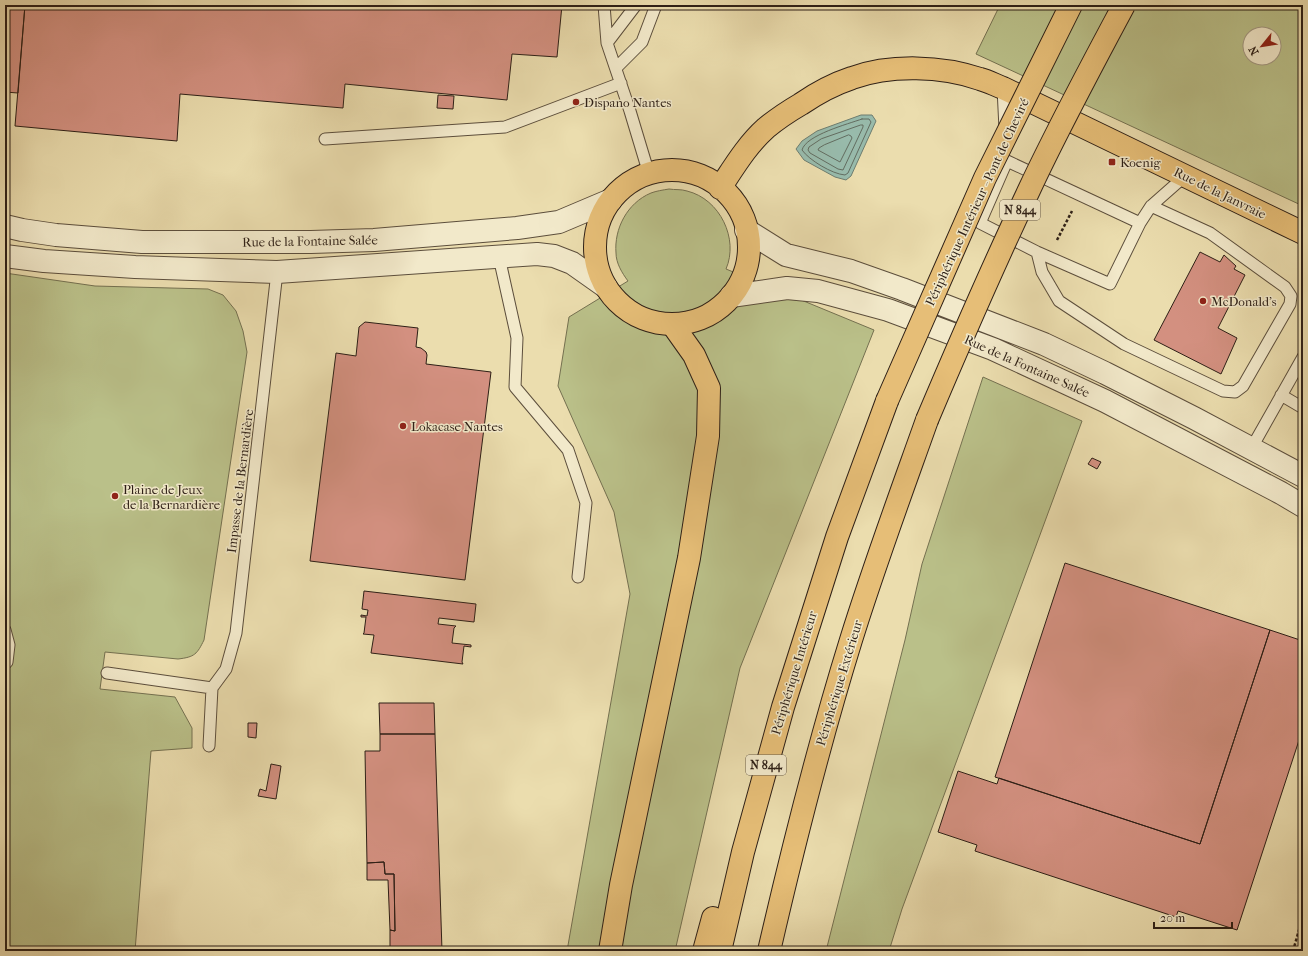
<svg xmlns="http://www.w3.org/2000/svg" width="1308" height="956" font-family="'IM FELL French Canon',serif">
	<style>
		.green { fill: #bac089; stroke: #747050; fill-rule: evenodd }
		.water { fill: #98bbac; stroke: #6d7d70 }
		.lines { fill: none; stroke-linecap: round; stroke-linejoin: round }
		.shore { stroke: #626d61; stroke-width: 1 }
		.building { fill: #d39080; stroke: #2d1f16 }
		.service-casing { stroke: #5c4e3c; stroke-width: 13 }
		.tertiary-casing { stroke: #5c4e3c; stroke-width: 24 }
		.primary-casing { stroke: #2d1f16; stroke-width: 24 }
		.trunk-casing { stroke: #2d1f16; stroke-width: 24 }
		.path { stroke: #2d1f16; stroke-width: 2.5; stroke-dasharray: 3 2; stroke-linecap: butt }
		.service { stroke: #f2e9ca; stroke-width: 11 }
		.tertiary { stroke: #f2e9ca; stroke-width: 22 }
		.primary { stroke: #e6be77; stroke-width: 22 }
		.trunk { stroke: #e6be77; stroke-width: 22 }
		.trunk-bridge-casing { stroke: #2d1f16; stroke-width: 24; stroke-linecap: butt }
		.trunk-bridge { stroke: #e6be77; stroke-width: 22 }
		.poi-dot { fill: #8f2418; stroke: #f2e9ca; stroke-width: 1.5 }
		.labels { text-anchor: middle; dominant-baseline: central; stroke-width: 3; stroke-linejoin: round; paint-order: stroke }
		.shield { fill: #f2e9ca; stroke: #685c4c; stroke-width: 1 }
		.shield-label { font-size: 12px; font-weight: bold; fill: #2d1f16 }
		.poi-label { font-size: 13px; fill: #2d1f16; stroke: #f2e9ca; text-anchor: start }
		.street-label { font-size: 13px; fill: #2d1f16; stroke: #f2e9ca }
	</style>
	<rect width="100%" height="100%" fill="#ebddae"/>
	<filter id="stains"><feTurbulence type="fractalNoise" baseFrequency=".005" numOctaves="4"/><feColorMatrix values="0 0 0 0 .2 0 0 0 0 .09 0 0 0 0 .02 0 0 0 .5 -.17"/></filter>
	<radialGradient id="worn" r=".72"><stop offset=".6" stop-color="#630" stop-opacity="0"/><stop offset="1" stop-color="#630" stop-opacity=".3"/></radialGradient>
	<path class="green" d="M1000,5H1303V206L976,54ZM1250,34H1274V58H1250Z
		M669,189C675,190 681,189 687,191C720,199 739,239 726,269L874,330L740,668L675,951H567L630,594L614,512L558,386L569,317L628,281C622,273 616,263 616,253C614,229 627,203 651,193C656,191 663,190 669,189Z
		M5,273L95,286L208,289L223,295L236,311L243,331L247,352L204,640C197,654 195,657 178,659L105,652L100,689L175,697L192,728V748L151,751L135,951H5Z
		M983,377L1082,421L902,909L889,951H826L905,640L922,564Z"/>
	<path class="water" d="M861,115H872L876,121L851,176L846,180L835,177L804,160L796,149L802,141L817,131Z"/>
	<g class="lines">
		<path class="shore" d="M862,119H869L871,122L848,173L845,175C832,174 809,160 802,150C806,135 848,124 862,119Z
			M861,125H863V127L843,170L838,169L810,153L808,150L809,147L821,139Z
			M849,135L851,136L852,138L840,162L818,150L819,148L824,145Z"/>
	</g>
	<path class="building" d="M5,5H25L18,93L5,92Z
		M25,5H562L557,57L512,54L507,100L345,84L343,108L180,94L177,141L15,126Z
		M438,95L454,96L453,109L437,108Z
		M1200,252L1220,262L1224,255L1236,266L1234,269L1245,275L1218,328L1237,338L1221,374L1154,340Z
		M365,322L418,328L416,347L421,348L426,352L427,355L426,364L491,372L465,580L310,561L336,353L356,356L359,327Z
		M1092,458L1101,462L1097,469L1088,464Z
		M1065,563L1270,630L1200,844L995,777Z
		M364,591L476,604L474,622L439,618L438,624L456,626L454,628L452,643L471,645V647L464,646L462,662L463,664L371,653L374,635L363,634L364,633L366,617H361V615L367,616L368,610L362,609Z
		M1270,630L1303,641V728L1237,930L1178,911L1176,917L975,851L977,845L938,832L958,771L997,784L999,778L1200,844Z
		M379,703H434L435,734H380Z
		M248,723H257L256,738L248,737Z
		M380,734H435L442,951H390V930L395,931L394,874H385L384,862L367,863L365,751H380Z
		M271,764L281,766L276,799L258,796L260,789L266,791Z
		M384,862L385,874H394L395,931L390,930L388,880H367V863Z"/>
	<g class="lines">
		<defs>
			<path id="service" d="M604,5L607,43L630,111L649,174
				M607,43L636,5
				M616,68L642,42L656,5
				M1003,88L1005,129
				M325,139L505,127L621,83
				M1007,161L1140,223L1110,284L1037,252L980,223Z
				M1140,223L1151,206L1185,176
				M1037,252L1042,272L1059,301L1124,344L1223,391L1235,392L1243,386L1290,304L1291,296L1285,287L1210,233L1151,206
				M499,257L517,338L515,387L568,450L586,503L578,577
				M1281,395L1303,408
				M1251,449L1303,357
				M5,630L9,645L7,662L5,664
				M107,673L212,688
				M209,746L212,688L226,669L236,633L277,272"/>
			<path id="tertiary" d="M5,226L22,230L56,235L142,242H311L374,240L517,228L559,222L611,200
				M746,230L786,255L851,271L902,289L1044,344L1105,373L1194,418L1303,476
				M5,256L44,261L135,267L277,272L537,254L554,256L572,263L606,287
				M731,296L787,288L818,291L888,310L993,349L1105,401L1281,493L1303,506"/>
			<path id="primary" d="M595 247a77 77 0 1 1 154 0a77 77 0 1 1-154 0Z
				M720,188C734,167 747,145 766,128C777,119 789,111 801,104C817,93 834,84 852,78C891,64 942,66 980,79C988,81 995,85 1003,88L1303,233"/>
			<path id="trunk" d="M610,951L621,885L689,558L708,436L709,388L694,355L672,324
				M704,951L713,918
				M720,951L743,852L783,707L837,537L887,401
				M769,951C793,847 819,743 851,640C874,566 901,493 927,420"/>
		</defs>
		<use href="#service" class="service-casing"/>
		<use href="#tertiary" class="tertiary-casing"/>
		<use href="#primary" class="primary-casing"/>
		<use href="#trunk" class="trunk-casing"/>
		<path class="path" d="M1057,240L1072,211
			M1293,951L1299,930L1303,907"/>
		<use href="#service" class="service"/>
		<use href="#tertiary" class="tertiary"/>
		<use href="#primary" class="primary"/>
		<use href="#trunk" class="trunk"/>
		<defs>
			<path id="trunk-bridge" d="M887,401L985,178L1071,5
				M927,420C960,342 994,264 1030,188C1059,126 1092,65 1124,5"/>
		</defs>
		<use href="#trunk-bridge" class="trunk-bridge-casing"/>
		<use href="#trunk-bridge" class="trunk-bridge"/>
	</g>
	<g class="poi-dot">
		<circle cx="576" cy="102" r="4"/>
		<rect x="1108" y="158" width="8" height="8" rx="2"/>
		<circle cx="1203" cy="301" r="4"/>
		<circle cx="403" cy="426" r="4"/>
		<circle cx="115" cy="496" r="4"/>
	</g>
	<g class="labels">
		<g class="shield">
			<rect x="1000" y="200" width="40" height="20" rx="3"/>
			<rect x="746" y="755" width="40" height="20" rx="3"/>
		</g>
		<g class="shield-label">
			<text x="1020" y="210">N 844</text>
			<text x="766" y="765">N 844</text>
		</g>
		<g class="poi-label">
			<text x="584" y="102">Dispano Nantes</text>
			<text x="1120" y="162">Koenig</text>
			<text x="1211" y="301">McDonald's</text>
			<text x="411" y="426">Lokacase Nantes</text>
			<text x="123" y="489">Plaine de Jeux<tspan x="123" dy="15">de la Bernardière</tspan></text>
		</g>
		<g class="street-label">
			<text transform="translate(1220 193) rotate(26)">Rue de la Janvraie</text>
			<text transform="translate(977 202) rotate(-65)">Périphérique Intérieur - Pont de Cheviré</text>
			<text transform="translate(310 241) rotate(-1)">Rue de la Fontaine Salée</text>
			<text transform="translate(1027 366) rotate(24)">Rue de la Fontaine Salée</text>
			<text transform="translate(240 481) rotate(-83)">Impasse de la Bernardière</text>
			<text transform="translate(794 673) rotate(-73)">Périphérique Intérieur</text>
			<text transform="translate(839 683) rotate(-73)">Périphérique Extérieur</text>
		</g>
	</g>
	<rect width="1308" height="956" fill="none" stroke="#ebddae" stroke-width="20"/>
	<rect x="6" y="6" width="1296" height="944" fill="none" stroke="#2d1f16" stroke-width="2"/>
	<rect x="10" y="10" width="1288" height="936" fill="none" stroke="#2d1f16"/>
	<g transform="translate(1262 46) rotate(240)"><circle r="19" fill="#f2e9ca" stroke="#a39882"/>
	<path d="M0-3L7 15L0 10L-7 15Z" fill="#8f2418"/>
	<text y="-6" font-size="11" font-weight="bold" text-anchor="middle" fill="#2d1f16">N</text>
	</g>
	<path d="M1154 922v6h78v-6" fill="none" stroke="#2d1f16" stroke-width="2"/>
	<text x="1160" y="922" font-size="12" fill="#2d1f16" stroke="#f2e9ca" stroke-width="3" paint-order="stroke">20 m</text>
	<rect width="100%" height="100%" filter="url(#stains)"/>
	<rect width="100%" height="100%" fill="url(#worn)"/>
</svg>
